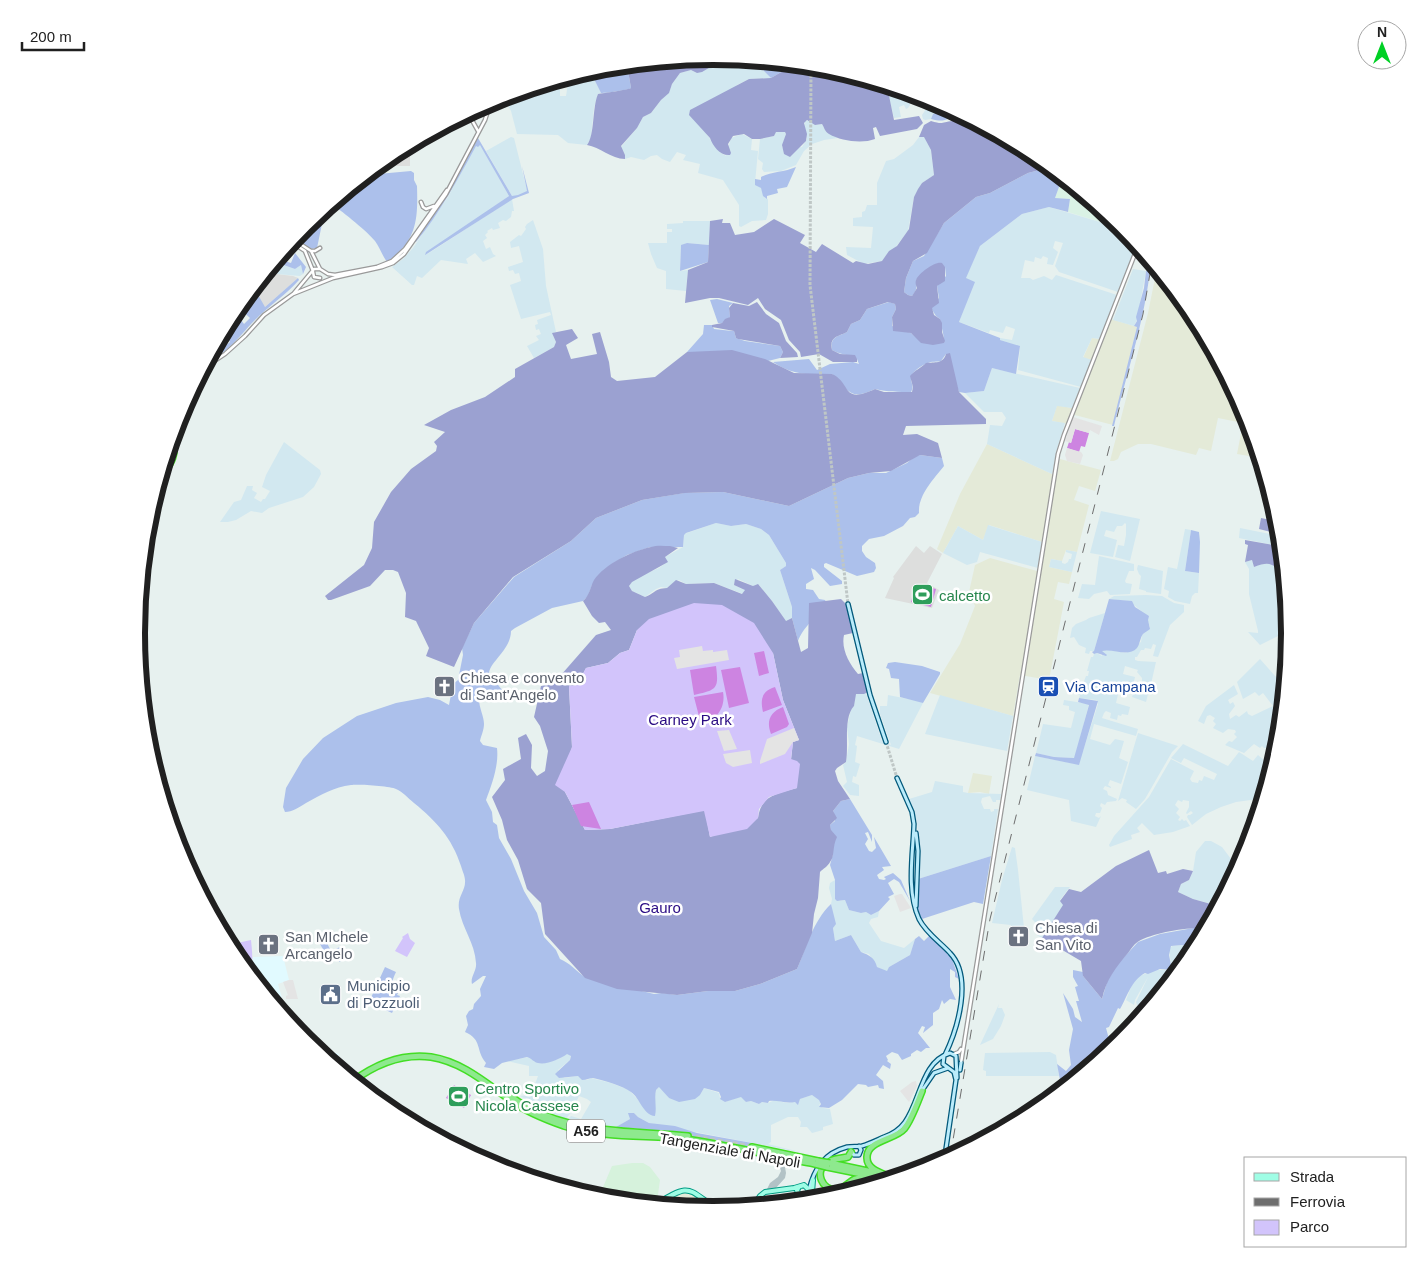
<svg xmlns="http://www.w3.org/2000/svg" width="1427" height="1267" font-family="Arial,sans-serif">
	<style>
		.residential { fill: #dddedd }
		.commercial { fill: #d6f2dc }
		.industrial { fill: #e4ead8 }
		.education { fill: #e1faff }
		.military { fill: #daf2e5 }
		.construction { fill: #b2c2c6 }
		.farmland { fill: #d2e8f0 }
		.grass { fill: #acc0eb }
		.forest { fill: #9ba1d1; fill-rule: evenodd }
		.park { fill: #d2c4fb }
		.pitch { fill: #cd84e1 }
		.parking { fill: #e4e4e4 }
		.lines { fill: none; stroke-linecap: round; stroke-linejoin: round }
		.secondary-tunnel { stroke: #bfc7c6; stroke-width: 3; stroke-dasharray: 3 1.5; stroke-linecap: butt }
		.motorway-tunnel { stroke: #bfc7c6; stroke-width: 5; stroke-dasharray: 5 2.5; stroke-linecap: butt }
		.tertiary-casing { stroke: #9a9a9a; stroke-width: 5 }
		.secondary-casing { stroke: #03597b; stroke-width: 5.5 }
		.primary-casing { stroke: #009c84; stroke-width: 6 }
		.trunk-casing { stroke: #43de24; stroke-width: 7 }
		.motorway-casing { stroke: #43de24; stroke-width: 8 }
		.tertiary { stroke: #fff; stroke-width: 2.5 }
		.secondary { stroke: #bbecfb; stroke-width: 3 }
		.primary { stroke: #9ffde5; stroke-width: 4 }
		.trunk { stroke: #96f3ba; stroke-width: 4.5 }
		.motorway { stroke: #8ee98e; stroke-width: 5 }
		.rail { stroke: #6e6e6e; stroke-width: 1; stroke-dasharray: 10 10; stroke-linecap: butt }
		.motorway-bridge-casing { stroke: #43de24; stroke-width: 8; stroke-linecap: butt }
		.motorway-bridge { stroke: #8ee98e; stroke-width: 5 }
		.labels { text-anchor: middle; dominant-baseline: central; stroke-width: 5; stroke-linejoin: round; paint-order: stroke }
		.shield { fill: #fff; stroke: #636363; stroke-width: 1 }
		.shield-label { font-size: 14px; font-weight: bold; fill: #202020 }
		.leisure-label { font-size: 15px; fill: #27864d; stroke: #fff; text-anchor: start }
		.worship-label { font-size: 15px; fill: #5b616d; stroke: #fff; text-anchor: start }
		.transit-label { font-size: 15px; fill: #164399; stroke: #fff; text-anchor: start }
		.park-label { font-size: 15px; fill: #290a83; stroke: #fff }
		.service-label { font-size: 15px; fill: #4e5e75; stroke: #fff; text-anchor: start }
		.street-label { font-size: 15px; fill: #202020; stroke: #fff }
		.rim { fill: none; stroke: #202020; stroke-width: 6 }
	</style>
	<rect width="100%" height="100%" fill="#e7f1ef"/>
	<path class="residential" d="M410,145V166H377L393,153Z
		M277,274L293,276L298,278L265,307L248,301L246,307L244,309L240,305L263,276Z
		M916,546L924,553L930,546L942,554L927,583L939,590L932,608L885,598L894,578L893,577Z"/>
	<path class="commercial" d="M632,1163H643L650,1167L660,1180L657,1202L652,1205L598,1199L612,1166Z"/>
	<path class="industrial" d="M1157,268L1194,313L1247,413L1261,458L1237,454L1243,423L1218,418L1211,451L1199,448L1196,455L1151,444H1138L1121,452L1118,459L1114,461H1110L1148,313Z
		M1108,318L1137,327L1113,425L1071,414L1067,424L1052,421L1057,405L1072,408L1091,360L1083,358L1092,338L1100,339Z
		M987,444L1052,474L1057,475L1060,459L1101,470L1095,491L1079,486L1074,500L1089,505L1077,552L1066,550L1062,561L1051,559L1049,567L1072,572L1069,584L1058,582L1054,599L1064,602L1049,680L1020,675L1013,716L930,693L960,644L975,606L969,592L975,565L990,558L1037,571L1042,542L989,525L983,540L958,526L943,553L937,549L960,494Z
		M973,773L992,776L989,794L980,792L968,793Z
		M684,1193L697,1195L706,1204L702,1210L658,1205L675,1195Z"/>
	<path class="education" d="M283,956L289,980L278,984L282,998H270L249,972L252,968L253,957Z
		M312,1047L322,1048L339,1054L337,1060L343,1063L340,1070Z"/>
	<path class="military" d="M1059,187L1076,188L1119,223L1117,227L1068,212L1070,199L1055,198Z"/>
	<path class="construction" d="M689,1142L776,1159L782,1162L785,1167L786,1173L785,1178L775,1189H767L770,1183L778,1177L781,1171L779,1165L772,1160Z"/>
	<path class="farmland" d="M724,57L746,59L749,62L759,63L762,69L771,78L749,79L737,85L705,132L720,152L726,156L731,138L742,134L752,139L751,150L758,151L755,183L761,188L765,198L768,199V214L766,220L752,221L741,227L739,226V205L723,180L698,173L700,164L683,160L686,155L677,152L670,162L662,159L657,155L651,156L644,160L631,157L625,159V155L621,147L637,128L643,117L651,113L661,100L669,92L672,84L680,73L691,70L697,73L720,62Z
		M590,71L601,93L598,94L594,108L591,138L587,145L568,143L558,135L517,134L511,111L505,100H509L510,95L565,78L560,88V96H566L569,77Z
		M886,86L911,93L913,98L908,100L910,105L908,108L906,109L904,105L899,107L901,117L894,118Z
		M942,104L949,108L933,114L931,119L925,120L923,119L922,115L926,109L938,106L939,107H942Z
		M805,121H809L815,125L822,124L825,130L838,138L824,140L812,144L804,151L796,165L781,171L764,172L762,169L763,163L758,159L760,139L774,136L776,131H779L785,132L786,134L782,147L784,149L802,147L807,139L804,127Z
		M924,136L931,150L934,175L922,183L914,197L908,231L895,248L889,252L882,261L864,264L847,255L846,247L871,248L873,227L853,226V218L862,217V212L865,211L867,205H877V183L886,161L894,159L913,145L919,137Z
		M511,137L514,138L527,190L526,193L515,196H512L508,189L486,151Z
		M480,144L509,196L426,255L512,199L514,211H512L511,217L506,221L503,220L498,223L500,228L493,230L492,228L487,231L488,232L485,235L487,238L483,241L486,249L490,247L493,254L496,256L483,262L475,253L466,259L468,264L441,260L422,278L417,276L414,285H412L392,267L403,259L413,248L448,197L476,145Z
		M1049,207L1117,227L1119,223L1132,238L1128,249L1134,252L1118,292L1059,272L1055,266L1063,243L1055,241L1053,248L1058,252L1053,265L1047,264L1048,258L1043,256L1041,259L1035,257L1034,262L1025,260L1021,278H1030L1033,280L1044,276L1052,280L1056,275L1117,295L1100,339L1092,338L1083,357L1092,360L1081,387L1018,370L1020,347L1000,340V338L1012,340L1015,329L1006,326L1003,333L990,330L989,333L959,322L974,282L965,278L980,246L1022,214Z
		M533,220L543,249L546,286L556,332L553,333V335L556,342L554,347L534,358L527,346L539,340L536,336L541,334L539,329L536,330L535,325L538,324L537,320L551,315L550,312L521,319L510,285L521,281L519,273L515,274L513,270L509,271L508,267L523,262L519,246L511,248L510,242L519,235L521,236L526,229L525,227L527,224Z
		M683,221H710L709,245L687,243L681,246L680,271L688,270L686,291L666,289V271L657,268L651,254L648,243H667V232H672V229H667V224L683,223Z
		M275,262L295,269L301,265L303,274L300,276L266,273Z
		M1133,269L1146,271L1137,320L1134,326L1113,320Z
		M992,368L1080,388L1072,408L1057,406L1052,421L1065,423L1056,452L1052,474L987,444L990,425L1002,426L1006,418L1002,412H984L965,393L984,391Z
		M284,442L320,470L321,474L314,487L303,497L269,508L262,513L251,511L236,520L228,522H220L234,502L241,500L247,486H253L252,490L257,493L254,498L261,502L263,499H265L270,491L262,487L266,475Z
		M1101,511L1140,519L1130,561L1115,557L1118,545L1124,546L1126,535V524L1125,523L1122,526H1117L1114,532L1106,530L1104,536L1117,540L1113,557L1090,553Z
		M716,523L731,526L746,524L761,529L769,535L786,563V566L780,570L792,607V618L786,622L772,601L759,585L753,586L738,579L734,585L746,590L743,594L714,583L686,584L679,580L674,582L667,588L661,587L656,589L645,597L632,591L629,586L632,581L640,576L659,568L667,562L665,557L683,547L684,534L687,533Z
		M988,525L1042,542L1038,568L980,552L977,562L967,565L943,553L958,526L983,540Z
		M1240,528L1270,534V532L1275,533L1273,545L1239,538Z
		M1185,529L1191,530L1185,571L1199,573L1198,593H1195L1192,596L1190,604L1175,601L1168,597L1169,591L1164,589L1168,567L1177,569Z
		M1066,550L1077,552L1072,572L1049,567L1051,559L1062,561V563L1065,564L1068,562L1069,559H1071L1072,554L1066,552Z
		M1099,556L1134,564V571H1129L1125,581L1126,583L1132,584L1130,594L1110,595L1107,591L1094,594L1089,599L1078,598L1082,584L1095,585Z
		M1252,560L1254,567L1260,564L1270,563L1279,569L1284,568L1290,630L1260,645L1248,632L1258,633V631L1249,594V569L1245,562Z
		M1138,565L1163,571L1161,594L1146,592V591L1139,589L1141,576L1139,574L1137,569Z
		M1146,595L1162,596L1174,603L1184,605V612L1170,625L1158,657L1153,656L1156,645L1153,644L1151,649L1145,648L1144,650H1141L1137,657H1135V660L1138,661L1156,662L1151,684L1142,681V678L1137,672L1138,670L1125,666L1123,674L1135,677L1133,685L1130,684L1129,689L1124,687L1122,690H1119L1116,703L1130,707L1128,715L1122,714L1121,716L1118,715L1117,720L1110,718L1111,713L1106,711L1104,713L1102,718L1138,729L1136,736L1094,724L1090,739L1110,745L1115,739L1124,741L1119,758L1128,762L1121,784L1110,780L1108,785L1111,787V788L1105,786L1103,789L1107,791L1108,795L1117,799L1116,801L1107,802L1105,805L1101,803L1100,806L1102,808L1100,813H1096L1095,816L1099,818L1101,816L1096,827L1071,821L1069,800L1027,790L1035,756L1076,764L1083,751L1098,704L1097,700L1079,698L1080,695L1066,692L1069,683L1083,684L1086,676H1088L1089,671H1087L1091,657H1093L1094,654L1097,653L1102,656V651L1109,650L1126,653L1141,642L1142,635L1150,627L1145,614L1129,601L1109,599L1114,596Z
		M1105,613L1094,651H1090L1089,654L1085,653L1086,648L1079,645L1074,637L1070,638L1072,628L1076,624L1086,620L1089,618Z
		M1260,659L1275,676L1284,681L1286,678L1282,725L1279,722L1270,730L1273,735L1269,748H1264L1262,746L1260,748L1254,744L1244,753L1225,745L1229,741L1232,742L1237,737L1234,734L1236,732L1235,730L1228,729L1223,733L1213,728L1216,724L1213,721L1215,718L1210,715L1207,716L1204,724L1198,721L1206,706L1234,685L1238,694L1228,700L1230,704L1233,702L1235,706L1229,714L1230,719L1236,715L1239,717L1247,711L1248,714L1252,716L1273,706L1263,693L1259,696L1255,692L1243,699L1237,682Z
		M1136,686L1149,690L1146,702L1132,697Z
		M866,693L882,741L891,745L880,714V706H887L888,695L919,701L923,703L899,749L857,736L855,745L857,746L855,762L860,764L856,777L853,776L852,782L859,785V796L850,795L843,786L847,782L843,765L846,762L849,744L847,727L851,709L854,706L855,694Z
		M940,695L1013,716L1007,751L925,734Z
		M1064,700L1089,704L1075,757L1074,758L1054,757L1036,753L1043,724L1071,728L1075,712L1069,710V706L1063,705Z
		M1138,733L1178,746L1172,752L1145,799L1136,809L1126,802L1127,800L1122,798L1118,801Z
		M1183,744L1228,766L1239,752L1253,761L1258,755L1267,763L1274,758L1276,760L1269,782L1258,799L1236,802L1221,807L1206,814L1192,825L1187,817L1188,815H1190L1193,813L1191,811L1187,814L1186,813L1189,807V801L1183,800L1182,802L1178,800L1175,805L1179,809L1176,813L1180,817L1178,820L1180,821L1182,819L1184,821L1186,820L1190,826L1173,832L1154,835L1142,823L1137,828L1140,832L1131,835L1132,839L1110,847L1109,845L1114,836L1149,797L1171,759L1194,771L1190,779L1192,782L1198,783L1199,780L1202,781L1204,776L1214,780L1217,774L1184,758L1181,763L1171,758Z
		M935,781L963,786V792L968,793L1001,794L1000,800H996V802H993L990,796L982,798L981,802L984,809H990L991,812L994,811V809H998L991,856L918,879L919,843L917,822L909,799L932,792Z
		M1205,841H1211L1222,847L1234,863L1237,869L1235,877L1219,906L1193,899L1178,892L1181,884L1189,880L1193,871L1196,852Z
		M1012,847L1015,848L1018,870L1024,928L1023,932L1010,931L1011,925L992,923L1002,880Z
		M835,880V899L840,901L845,900L849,910L861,913L866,912L871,915L879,911L878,917L871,919L869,923L881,941L904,948L915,939L910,955L889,967L887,972L877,967L869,954L861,952L851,935L835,941L833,928L835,924L832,911L831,904L832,899L829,888L830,883Z
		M1055,887H1070L1060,900L1064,904L1042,938L1037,935L1039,931L1036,929L1038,925L1032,919Z
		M1182,945L1197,947L1193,954L1162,993L1145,1010L1137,1005L1136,1002L1148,977L1135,1000L1134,1005L1126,1000L1131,987L1137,977L1155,970H1172L1169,950L1172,946Z
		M999,1004L998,1008H1002L1005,1015L1001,1026L993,1039L980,1045Z
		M1050,1052L1056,1055L1059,1076H986V1071L983,1070L985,1053Z
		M567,1053L571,1055L570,1060L558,1070L564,1078L578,1076L587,1080L591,1078L611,1083L629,1090L639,1101L655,1104L654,1099L656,1090L660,1086L669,1098L700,1095L704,1088L719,1093L720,1098L725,1102L742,1096L746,1102L751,1101L759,1104L762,1102L768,1103L775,1100L786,1103L795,1102L798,1104L800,1099L812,1095L819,1099L821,1103L819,1105L823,1108L830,1109L833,1124L823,1127V1130L812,1133L807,1127H800L801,1122L798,1117H788L771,1125V1142L768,1144L804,1153L649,1123L638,1117L634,1113H629L630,1119L616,1127L584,1123L573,1119L572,1120L568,1119L571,1116L581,1119L591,1102L587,1099L579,1096L572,1111L566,1119L538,1108V1106L520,1096L531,1095L538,1076H529V1066L507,1061L529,1057L538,1063H543L558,1059Z"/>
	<path class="grass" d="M759,61L795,64L771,78L762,69Z
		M627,65L631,88C628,90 607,93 601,93L590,71L591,70L595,77L619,66Z
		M949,108L968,118C963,120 961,118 956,118C944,118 946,123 931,119L933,114Z
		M476,138H478L512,196L518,195L527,191L522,166L529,193L513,199L425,255L426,252L509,196L480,145L478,147L476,146C458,179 440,213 416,242H414L450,191Z
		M796,167L787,187L777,189L778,193L767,196V199L763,196L761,188L755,185V179L761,180V177C770,172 785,172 796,167Z
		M1051,167L1076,188L1059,187L1055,198L1070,199L1068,212L1049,207L1022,214L980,246L966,278L975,282L959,322L1000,338V340L1020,346L1016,374L992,368L984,391L965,393L959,392L946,354L941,361C937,362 931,361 928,363C922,365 910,372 911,380C912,385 914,386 911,392C898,392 888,392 875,389C850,401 849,391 832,374C809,375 792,375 773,362L809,359L817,370L830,364L853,362L859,364L857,359C849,354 840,355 832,350C830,336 838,337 847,332L851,324L860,320L867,309L889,302L895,304L896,309L892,317V326L911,333L918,339L944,343C945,339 941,325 940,319L936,316L931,308L939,298L937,286L946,276L945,267C927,264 929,269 916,280C917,287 917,290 912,296L908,295L904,292L906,278L913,261L924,256L944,223L976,197L990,193L1028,173Z
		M411,171L414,173V180L417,186C418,220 417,241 387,262C382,255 380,248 375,241C368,232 343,212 333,205L334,202L367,175Z
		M328,206L323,219L317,248L311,249L295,238L306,225Z
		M687,243L709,245L708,262L680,271L681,245Z
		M295,253L306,267L303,274L301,265L295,269L275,262L278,259L291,263Z
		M1149,258L1151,261C1146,317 1127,372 1114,426H1112L1137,327L1134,326L1137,321L1136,317L1144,288L1146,271L1148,270Z
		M298,278L299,280C285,296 267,307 252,323C242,334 233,345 221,354L214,350L215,348L220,350L230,342L227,338L229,335L226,332H223L228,323L232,327L241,320L244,324L250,318L238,307L240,305L244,309L248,305L249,298L257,293L265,307Z
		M717,299L733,303L729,306L730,317L722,323H718L710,300Z
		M704,325H712L714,329L732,331H734L736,338L745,341L780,346L783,352L780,358L768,361L687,352L703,334Z
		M920,455L942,458L944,466C933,480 918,495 919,513L915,517L910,518L903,526L884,536L869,539L862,546V551L866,557L875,563L876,568L874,572L857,576L826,563L824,564V567L842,581V584L830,586L815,570L811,568L814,579L806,584V589L813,590L819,599L825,600L827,604C818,614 802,629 798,641L792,618V607L780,570L786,566V563L769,535L761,529L746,524L731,526L716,523L686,533L684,535L683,547H650L627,555L612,564L592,585L588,596L583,601L552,608L515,628L511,631C511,650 489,662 489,674L503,691L501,693H493L479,699C479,708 484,716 484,724C484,730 481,736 480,741L483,745L497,748C499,765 492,784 486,800L492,812L493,822L497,825L499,838L511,859L524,891L537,913L544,937L556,950L560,959C570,963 576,971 585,977L654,994L662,993L677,995L708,991H735L760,984L797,969C806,948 813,921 831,904L836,924L833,928L835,941L851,935L861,952C869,955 875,958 877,967L887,971L889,967L910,955L915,939L919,936L924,941L930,935L952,959L959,979L955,977V972L950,969V987L956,1000L950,999L944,1004L942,1000L939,1009L933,1013V1025L923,1033L925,1027L922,1026L918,1033L930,1048H926L921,1052L917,1050L911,1054V1056L902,1060L898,1054L892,1052L886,1056L888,1060L887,1061L891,1064L890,1069L883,1065L876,1075L883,1081L884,1089L879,1088L878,1085L868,1087L866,1085L858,1084L842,1100L829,1108L819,1107L821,1104L819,1100L812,1095L800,1099L798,1105L795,1102C785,1104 779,1100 769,1101L768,1103L762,1102L759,1104L751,1101L746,1102L741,1097L725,1102L720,1099L721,1097L719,1092L704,1088L700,1095L695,1099L679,1102L669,1098L659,1087L656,1090C654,1099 657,1107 655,1116C643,1115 640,1098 631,1092C623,1086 603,1080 593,1078C590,1078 586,1080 582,1080L578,1076L559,1078L555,1074L570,1060L571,1056L567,1054C560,1059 547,1065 538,1063C535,1063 531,1058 527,1057L502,1063L494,1069L484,1067L486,1063C475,1050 483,1040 465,1032L468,1025L466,1016L469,1011L473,1009L474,1004L481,996L480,989L486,976H483L472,984C470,977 477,971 476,963C475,943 462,928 459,909C457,896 466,891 465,880C465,876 462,870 461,866C452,838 436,821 414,803C408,798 403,792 396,789C390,786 358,784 351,785C334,787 321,795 306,803C300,807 292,812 285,812L283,807L286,788L303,759L323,738L357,716L396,703L428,697L440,700L449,705L453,684L458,680L463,655L462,648L474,623L514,577L571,541L596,518L642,500L684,493L723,492L789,506L848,478L869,473H886L907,463L915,456Z
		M1191,530L1199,532L1200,542L1199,573L1185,571Z
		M1109,599L1132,601L1135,607L1149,616L1148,620L1150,629C1148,631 1145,632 1143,634C1140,638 1140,644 1137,648C1128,658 1113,648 1102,651L1107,655L1106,656L1097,653L1094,654L1092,652L1094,651Z
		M895,662L922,666L940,672V674L923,703L900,697L899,679L891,678L889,669L886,668L888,663Z
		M1079,698L1098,701L1079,765L1035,756L1036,753L1054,757L1074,758L1089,705L1078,702Z
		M850,799L872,835V842L868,832L865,833L868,839L865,844L869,851L872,852L876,848L874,837L891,866L882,867L884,870L877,875L879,879L884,880L886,879L884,877L893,873L901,880L910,901L899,882L894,879L888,883L894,894L888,897L890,899L879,911L871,915L866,912L861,913L849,910L845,900L837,901L835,899V880L830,865L833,854L830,825L835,821L833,811L841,801Z
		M991,856L983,904L974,902L922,919L921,918L917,906L918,879Z
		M1199,927L1207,929L1197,947L1182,945L1171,946L1169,955L1172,970L1160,969L1148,974L1145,973C1131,981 1128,995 1120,1009L1118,1008L1109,1027L1106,1028L1112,1050L1060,1093V1080L1057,1064L1066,1071L1071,1065L1069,1050L1073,1029L1063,993L1073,1009L1075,1017L1082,1022L1076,1001H1079L1075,987L1078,986L1073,977V970L1083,972V976L1102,999L1107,982L1116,966L1138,942L1160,934Z
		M326,941L331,951L340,947L344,952L340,962L335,957L329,960L320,944Z
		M385,967L396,972C393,979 390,983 396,989H400L397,995L400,996L392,1013L369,1002Z
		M628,1113H634L638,1117L649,1123L675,1126L697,1133L752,1143L751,1149L688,1137L689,1133L616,1127L630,1119Z"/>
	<path class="forest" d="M714,56L724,57V59L702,72L697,73L691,70L680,73L672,84L669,93L661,100L651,113L643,117L637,128L621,146L625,155V159C611,159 600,147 587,145C595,135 592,108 598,94C604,93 627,90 631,88L627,65Z
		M795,64L826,67L867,80L868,86H870L874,82L887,86L894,120L919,116L923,123L917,129L880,136L876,127L873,128L875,139C862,144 841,141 829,134C825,132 824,127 822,124L815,125L807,120L804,123L807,134L806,141L790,157L784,154L782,145L786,134L785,132H776L774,136L760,139H752L744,134L733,136L728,144L731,153L730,155C720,156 713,146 710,138L689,115L690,110L749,79L771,78Z
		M970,119L986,128L992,138L1003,137L1034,154L1051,167L1028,173L990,193L976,197L944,223L927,253L913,261L906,278L904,292L908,295L912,296L917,288C916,285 915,284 916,280C919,273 935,261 942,263L945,267V281L937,286L939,303L932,308L934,315L940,319L942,323V332L945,341L944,343L933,345L921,343L911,333L893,331L892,317L896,309L895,304L888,302L867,309L860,320L851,324L847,332C838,337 829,336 832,350L840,354L855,355L857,359V362H833L819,354L801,357L800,352L789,340L781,320L765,309L758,298L748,305L719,298H710L685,303L688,270L708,262L710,221L723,219L722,223H730L735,235L754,232L774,219L805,235L800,243L816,252L822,244L853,263L856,261L868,264L882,261L889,251L897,246L909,229L914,197L918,189L922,183L934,175L931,150L924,137H919L924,125L931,121C944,125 941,122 953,121C960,120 964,123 970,119Z
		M757,302L766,314L779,323L786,341L797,353L798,357L780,358L783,352L780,346L738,339L736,338L734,331L712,327V325L722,323L725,319L730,317L729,308L733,303L749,306Z
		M572,329L578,338L566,345L571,359L597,354L592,334L600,332L609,362L611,377L617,381L655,377L687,352L732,350L765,359L794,373L832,374C852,383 841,405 875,389L884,392H912L913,387L910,376C915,370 921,368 926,363C935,362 943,364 946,354L950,353L959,392L986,419V424L906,426L903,435L917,434L938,443L942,458L920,455L891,471L869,473L848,478L789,506L723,492L685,493L642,500L596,518L571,541L513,577L474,623L454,667L426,656L429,648L416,621L405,617L406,593L398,572L393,570H385L370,586L331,600H328L325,596L364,565L372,548L374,522L391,492L411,469L436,451L437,446L434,442L445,432L424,425L451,410L485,397L515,377V369L554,347L556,342L552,333Z
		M1261,518L1280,522L1284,568L1279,569C1269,562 1266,563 1254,567L1252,560L1245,562L1248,545L1245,544V540L1273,545L1275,533L1259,529Z
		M670,546L678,548L665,557L668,562L632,582L629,586L632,591L645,597C656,593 653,589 667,588L676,580L686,584L714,583L742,594L745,590L734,585L735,579L753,586L758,584L772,601L786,621L792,618L801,652L808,648L809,603L841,599L846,604L853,633L844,635C841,649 849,663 858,674L863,673L868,692L864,694H856L854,706C843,718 849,745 846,762L837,768L835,771L838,781L850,799L841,801L833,811L837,818L830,825L831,830L837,837C832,847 835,856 830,862C828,866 823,869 820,872L818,898L814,914L812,933L797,969L760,984L735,991H708L677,995L617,989L585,978L545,934L541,903L527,889L518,860L507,840L502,820L492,797L505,780L503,769L521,759L518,738L526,734L532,745L531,768L537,776L545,771L548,751L540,726L534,717L541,686L554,683L596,635L611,630L605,622L599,623L592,616L583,601C590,595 590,587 594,580C605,564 632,551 651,547C657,545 664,546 670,546ZM637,630L773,653L783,700L799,740L793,742L791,760L797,788C777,794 761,795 758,818L710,837L705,810L610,829L585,830L565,792L572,747L569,687L577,686L586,668L608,663L620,653L629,650Z
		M1149,850L1158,873L1166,871L1167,874L1183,869L1193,871L1189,880L1181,884L1178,892L1193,899L1218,906L1220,904L1207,929C1191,926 1153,933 1139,941C1135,943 1131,949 1128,953C1116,967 1106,980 1102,999L1083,976L1081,961L1042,938L1063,905L1060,901L1069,889L1081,892L1116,866Z"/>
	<path class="park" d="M694,603L722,605L754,623L773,653L783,700L799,740L793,742L791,759L797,761L800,764L797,788L769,797L759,809L758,818L747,829L710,837L704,811L610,829L585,830L565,792L555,785L572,747L569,686L577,685L586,668L608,663L620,653L629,650L637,630L649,619Z
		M408,933L410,939L415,943L407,957L395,951L403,938L402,937Z
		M251,940C252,951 254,963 249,972L233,954L228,945Z"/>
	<path class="pitch" d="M1075,429L1089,433L1085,447L1081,446L1079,452L1067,448L1069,442L1071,443Z
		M915,584L936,589L931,607L911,602Z
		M764,651L769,673L759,676L754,653Z
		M716,666C719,689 717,690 694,695L690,670Z
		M740,667L749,703L729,708L721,670Z
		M775,687L782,705L763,712C760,699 762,691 775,687Z
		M723,692C726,708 716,721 701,724L694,697Z
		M783,707L789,724L787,727L771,734C766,721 770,712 783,707Z
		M589,802L601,829L581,826L572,805Z
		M454,1085L471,1095L464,1108L446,1098Z"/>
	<path class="parking" d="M1073,417L1102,426L1099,435L1090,430L1089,433L1075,429L1071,443L1065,441Z
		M1067,448L1081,452L1083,455L1080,464L1067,461L1065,455Z
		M702,646L703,651L713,650V652L727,650L729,660L677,669L674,658L680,657L679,650Z
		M794,728L799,740L793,742L785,754L760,764V761L767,739Z
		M729,730L737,749L724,751L717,731Z
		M750,750L752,763L733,767L726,763L723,754Z
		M900,894H902L911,908L900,912L894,896Z
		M289,980H293L298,999H286V996L288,995L283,982Z
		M916,1081L917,1086L909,1102L900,1091L912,1082Z"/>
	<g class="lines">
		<path class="secondary-tunnel" d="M811,66L810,285L848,604
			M886,742L897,778"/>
		<path class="motorway-tunnel" d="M688,1136L752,1147"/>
		<defs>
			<path id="tertiary" d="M468,113L478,131
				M421,202L423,207L426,209L434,206
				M294,240L311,251L320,269L328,274L335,275L377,267L392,261L405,249L447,190
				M291,242L305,251L313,271
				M311,251H315L320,248
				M313,272L314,277L320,278
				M294,293L314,269H319
				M204,368L225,354L245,336L264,315L293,294L333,278L382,267L393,263L404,254L446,194L485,120L491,101
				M175,431L190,408L198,379
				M954,1054L959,1052L961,1049
				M961,1063L1058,454L1064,435L1138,246
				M388,1110L395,1111V1115"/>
			<path id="secondary" d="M848,604L870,695L886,742
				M897,778L912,812L914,824
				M914,824C913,854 906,890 919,919C926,933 940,942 950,953C973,977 958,1028 945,1055
				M916,906L918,851L916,833
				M960,1070L961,1063
				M921,1092L934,1073L948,1068
				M851,1151L854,1155H859L861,1150L859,1146
				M944,1162L956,1080L954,1072L943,1064L944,1056
				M809,1190C814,1169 824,1153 847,1147C852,1146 857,1147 862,1146C869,1144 877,1140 884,1137C892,1134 900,1129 905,1122C921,1100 921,1062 950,1053L956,1056L957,1078"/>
			<path id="primary" d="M813,1180L812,1193L816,1201
				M654,1205C693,1182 685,1188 719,1210
				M753,1207L760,1196L765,1192L794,1188L804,1185L809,1190L807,1196L803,1198L799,1196L797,1190L799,1187"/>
			<path id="trunk" d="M159,482C167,469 180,455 172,440"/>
			<path id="motorway" d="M353,1081C376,1064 401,1053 431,1057C463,1062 487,1084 513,1102C528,1113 547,1120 564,1126C603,1138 645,1135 685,1139C728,1145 772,1156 815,1164
				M504,1092C512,1097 519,1103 527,1107C576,1134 634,1131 688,1136
				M752,1147L818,1161
				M851,1152L848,1157C840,1159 831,1158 825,1164C815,1173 822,1189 835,1190C844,1190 848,1182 855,1179C861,1177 869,1177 875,1177
				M830,1163L877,1173
				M827,1167L891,1180
				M885,1175L899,1177
				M886,1175C878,1172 867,1168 867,1158C866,1140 895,1140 904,1129C911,1121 918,1101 922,1091"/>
		</defs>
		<use href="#tertiary" class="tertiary-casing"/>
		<use href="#secondary" class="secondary-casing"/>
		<use href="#primary" class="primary-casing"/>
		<use href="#trunk" class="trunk-casing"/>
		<use href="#motorway" class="motorway-casing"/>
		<use href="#tertiary" class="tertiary"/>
		<use href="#secondary" class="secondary"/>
		<use href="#primary" class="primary"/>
		<use href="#trunk" class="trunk"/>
		<use href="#motorway" class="motorway"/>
		<path class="rail" d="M950,1158L990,919L1143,314L1152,262"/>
		<defs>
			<path id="motorway-bridge" d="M818,1161L830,1163
				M815,1164L827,1167"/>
		</defs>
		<use href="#motorway-bridge" class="motorway-bridge-casing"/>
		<use href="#motorway-bridge" class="motorway-bridge"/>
	</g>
	<defs>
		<symbol id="stadium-square" viewBox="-11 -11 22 22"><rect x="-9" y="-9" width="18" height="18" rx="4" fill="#2e9e5b" stroke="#fff"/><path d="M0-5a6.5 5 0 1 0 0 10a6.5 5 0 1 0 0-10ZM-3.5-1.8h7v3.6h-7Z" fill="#fff"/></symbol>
		<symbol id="church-square" viewBox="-11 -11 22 22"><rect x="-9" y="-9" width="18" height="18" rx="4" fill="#6b7280" stroke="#fff"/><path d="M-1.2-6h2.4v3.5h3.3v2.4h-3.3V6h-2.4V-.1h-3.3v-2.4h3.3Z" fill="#fff"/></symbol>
		<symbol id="station-square" viewBox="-11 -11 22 22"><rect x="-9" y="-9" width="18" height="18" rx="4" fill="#1a4fb4" stroke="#fff"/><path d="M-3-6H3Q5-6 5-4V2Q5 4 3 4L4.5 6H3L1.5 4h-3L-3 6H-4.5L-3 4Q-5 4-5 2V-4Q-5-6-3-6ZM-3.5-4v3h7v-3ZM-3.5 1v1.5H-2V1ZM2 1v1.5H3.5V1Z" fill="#fff"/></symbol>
		<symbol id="civic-square" viewBox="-11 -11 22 22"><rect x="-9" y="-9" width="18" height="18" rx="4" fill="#5c6f8a" stroke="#fff"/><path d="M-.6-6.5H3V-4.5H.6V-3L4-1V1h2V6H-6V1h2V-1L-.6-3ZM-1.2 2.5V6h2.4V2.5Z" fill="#fff"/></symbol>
	</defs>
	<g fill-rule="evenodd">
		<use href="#stadium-square" x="910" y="582" width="25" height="25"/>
		<use href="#church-square" x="432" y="674" width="25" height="25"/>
		<use href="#station-square" x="1036" y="674" width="25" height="25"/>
		<use href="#church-square" x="1006" y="924" width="25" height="25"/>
		<use href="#church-square" x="256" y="932" width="25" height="25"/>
		<use href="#civic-square" x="318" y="982" width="25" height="25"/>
		<use href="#stadium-square" x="446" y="1084" width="25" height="25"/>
	</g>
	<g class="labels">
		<rect class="shield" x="567" y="1119.5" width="38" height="23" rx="4"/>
		<g class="shield-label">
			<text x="586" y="1131">A56</text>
		</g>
		<g class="leisure-label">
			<text x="939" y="595">calcetto</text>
			<text x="475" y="1088">Centro Sportivo<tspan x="475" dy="17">Nicola Cassese</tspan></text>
		</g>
		<g class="worship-label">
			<text x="460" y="677">Chiesa e convento<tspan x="460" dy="17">di Sant'Angelo</tspan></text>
			<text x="1035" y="927">Chiesa di<tspan x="1035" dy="17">San Vito</tspan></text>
			<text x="285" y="936">San MIchele<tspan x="285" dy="17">Arcangelo</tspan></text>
		</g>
		<g class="transit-label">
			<text x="1065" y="686">Via Campana</text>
		</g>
		<g class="park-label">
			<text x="690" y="719">Carney Park</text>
			<text x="660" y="907">Gauro</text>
		</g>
		<g class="service-label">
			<text x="347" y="985">Municipio<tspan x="347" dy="17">di Pozzuoli</tspan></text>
		</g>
		<g class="street-label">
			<text transform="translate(730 1150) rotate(10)">Tangenziale di Napoli</text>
		</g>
	</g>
	<path d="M0 0H1427V1267H0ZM145 633a568 568 0 1 1 1136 0a568 568 0 1 1-1136 0Z" fill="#fff" fill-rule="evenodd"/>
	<path class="rim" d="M145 633a568 568 0 1 1 1136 0a568 568 0 1 1-1136 0Z"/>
	<rect x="1244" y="1157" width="162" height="90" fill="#ffffff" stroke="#a6a6a6"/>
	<rect x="1254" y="1173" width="25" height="8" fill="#9ffde5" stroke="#a6a6a6"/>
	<text x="1290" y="1182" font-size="15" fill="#202020">Strada</text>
	<rect x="1254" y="1198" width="25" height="8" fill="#6e6e6e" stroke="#a6a6a6"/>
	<text x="1290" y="1207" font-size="15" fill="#202020">Ferrovia</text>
	<rect x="1254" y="1220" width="25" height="15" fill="#d2c4fb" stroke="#a6a6a6"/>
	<text x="1290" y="1232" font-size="15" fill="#202020">Parco</text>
	<g transform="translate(1382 45)"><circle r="24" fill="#ffffff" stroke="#a6a6a6"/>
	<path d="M0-4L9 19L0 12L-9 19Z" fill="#00d025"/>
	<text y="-8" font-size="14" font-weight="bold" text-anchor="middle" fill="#202020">N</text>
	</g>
	<path d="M22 42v8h62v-8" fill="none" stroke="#202020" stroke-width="2.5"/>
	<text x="30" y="42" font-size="15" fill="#202020" stroke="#ffffff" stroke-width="4" paint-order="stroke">200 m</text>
</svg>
